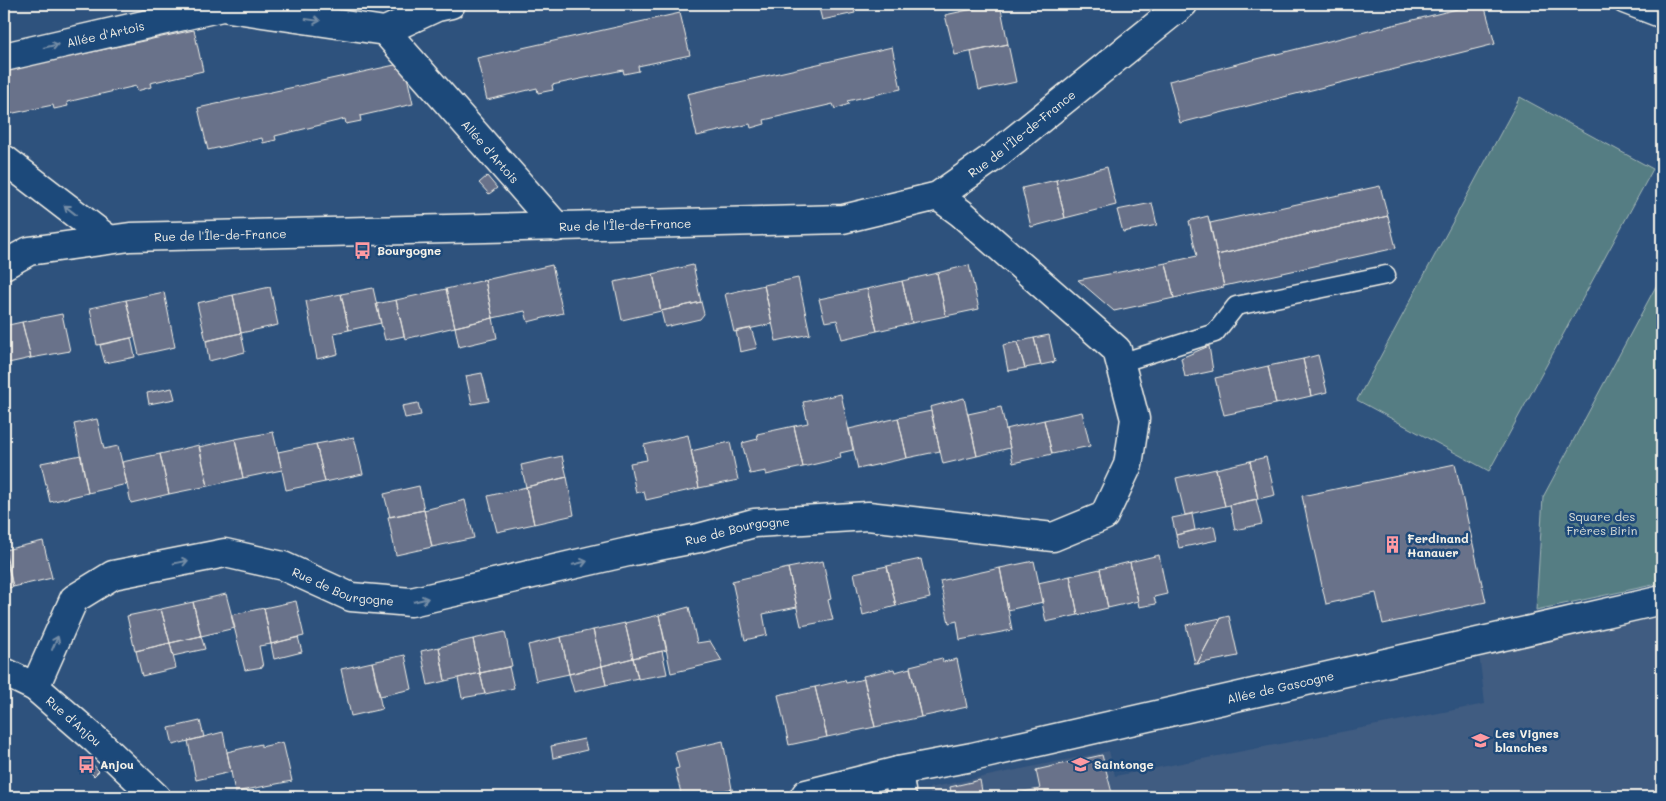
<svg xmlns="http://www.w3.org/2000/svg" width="1666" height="801" font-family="Mali,sans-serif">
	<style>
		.built { fill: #405c81 }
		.green { fill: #557d83; stroke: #a4b7b6 }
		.building { fill: #69728a; stroke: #f4f1e8 }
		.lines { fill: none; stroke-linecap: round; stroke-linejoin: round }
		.lane-casing { stroke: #f4f1e8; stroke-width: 21 }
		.street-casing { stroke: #f4f1e8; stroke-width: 31 }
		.lane { stroke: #1f4a7a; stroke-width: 18 }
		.street { stroke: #1f4a7a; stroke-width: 28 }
		.oneway { stroke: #748da6 }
		.labels { text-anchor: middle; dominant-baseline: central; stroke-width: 5; stroke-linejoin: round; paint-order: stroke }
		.street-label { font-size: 12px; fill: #f4f1e8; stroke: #1f4a7a }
		.poi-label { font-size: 12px; font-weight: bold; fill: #f4f1e8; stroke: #1f4a7a; text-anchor: start }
		.park-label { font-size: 12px; fill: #dce0d9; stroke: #1f4a7a }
	</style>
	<rect width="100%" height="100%" fill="#2e527d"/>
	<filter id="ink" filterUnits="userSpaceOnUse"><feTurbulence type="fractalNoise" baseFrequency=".02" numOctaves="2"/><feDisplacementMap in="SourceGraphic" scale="10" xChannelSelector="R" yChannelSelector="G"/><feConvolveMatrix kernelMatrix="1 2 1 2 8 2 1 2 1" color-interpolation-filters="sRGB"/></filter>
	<g filter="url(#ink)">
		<path class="built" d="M1662,615V797H931L929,788L1109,751L1115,776L1485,704L1479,653Z"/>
		<path class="green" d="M1520,97L1653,169L1489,471L1357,400Z
			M1662,275V583L1536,610L1543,497Z"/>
		<path class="building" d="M840,4H853L855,13L822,20L819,8Z
			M996,4H1000L1008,44L955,55L945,15Z
			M1477,4H1484L1495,44L1180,123L1169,81Z
			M680,13L690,55L638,66L639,71L624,74L623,70L552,85L553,90L538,93L537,88L487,100L477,58Z
			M194,30L203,71L150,83L151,87L137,91L136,86L67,102L68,106L54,109L53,105L4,115V71Z
			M1008,44L1016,82L979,90L971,52Z
			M892,47L901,89L847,101L849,104L835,109L833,104L764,120L765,124L751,128L750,124L697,136L687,94Z
			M404,63L413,104L360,116L361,121L346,124L345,119L275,136L276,140L263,143L262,138L208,150L198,108Z
			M1107,167L1116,205L1065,218L1056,180Z
			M487,176L497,188L489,194L479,183Z
			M1056,180L1065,218L1031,227L1022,188Z
			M1380,186L1388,216L1217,255L1210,223Z
			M1152,203L1157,225L1123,232L1117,210Z
			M1208,216L1224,287L1174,298L1166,263L1197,256L1189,221Z
			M1388,216L1396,248L1224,286L1217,255Z
			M1166,263L1174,298L1114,311L1078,280Z
			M552,265L563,313L528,322L525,311L493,318L485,280Z
			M693,265L701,302L661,311L653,274Z
			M969,265L979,309L946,316L937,273Z
			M937,273L946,316L912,323L902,281Z
			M653,274L661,311L622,320L614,282Z
			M798,278L810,334L776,341L764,285Z
			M485,280L493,318L455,327L446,289Z
			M902,281L912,323L877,331L867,289Z
			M764,285L772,324L734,332L725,294Z
			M270,287L278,325L241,333L233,295Z
			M373,288L381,323L349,330L341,294Z
			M446,289L455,327L405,339L396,300Z
			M867,289L877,331L842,339L837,320L825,322L819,299Z
			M164,292L175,347L139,355L126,300Z
			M341,294L349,330L334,333L338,354L317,359L306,301Z
			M233,295L241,333L206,341L197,303Z
			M126,300L135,337L97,345L90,308Z
			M396,300L404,336L385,340L376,304Z
			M701,302L704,314L700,319L665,327L661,311Z
			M62,314L70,351L31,358L22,322Z
			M493,318L497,338L459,347L455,327Z
			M22,322L31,358L4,364V326Z
			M751,328L757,348L740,352L736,331Z
			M241,333L245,352L209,361L206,341Z
			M1049,335L1055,362L1041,365L1034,338Z
			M131,338L135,357L105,363L100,345Z
			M1034,338L1041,365L1025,368L1017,342Z
			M1017,342L1025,368L1008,371L1003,345Z
			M1209,346L1213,371L1185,377L1181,358Z
			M1318,355L1327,392L1311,396L1303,359Z
			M1303,359L1311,396L1276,404L1268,366Z
			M1268,366L1276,404L1224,415L1215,378Z
			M482,373L489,401L472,404L466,376Z
			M172,388L175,399L149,404L147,393Z
			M841,394L853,450L840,453L841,458L803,467L794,426L808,423L803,402Z
			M964,398L977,456L943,464L930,407Z
			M418,403L421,415L405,418L402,406Z
			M1001,407L1010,448L977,456L968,414Z
			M931,411L940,451L907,458L898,418Z
			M1082,412L1090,446L1052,454L1044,420Z
			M898,418L907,458L858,469L849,429Z
			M97,419L104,449L118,446L127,484L88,493L74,424Z
			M1044,420L1052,454L1013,463L1006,429Z
			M794,426L803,467L766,475V471L750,474L742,443L758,439L757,434Z
			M273,432L282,470L243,478L235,439Z
			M688,435L699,488L646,500L644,491L636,493L630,463L647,460L644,445Z
			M354,437L363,474L325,482L316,444Z
			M235,439L243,478L208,486L199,447Z
			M730,442L738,480L699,488L691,451Z
			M316,444L325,482L286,490L278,452Z
			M199,445L208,486L169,494L160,454Z
			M160,454L169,494L131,503L122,462Z
			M81,455L88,493L50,502L41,463Z
			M562,456L567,477L526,487L521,465Z
			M1266,457L1275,495L1258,499L1250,461Z
			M1250,461L1258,499L1225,506L1216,469Z
			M1455,464L1486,602L1383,624L1376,593L1326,604L1302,496Z
			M1216,469L1225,506L1185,515L1176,478Z
			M567,477L574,515L534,524L526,487Z
			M419,486L424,510L390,517L384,494Z
			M526,487L534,524L497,532L488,496Z
			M1256,499L1262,524L1235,530L1230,505Z
			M465,500L474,538L432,547L424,510Z
			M424,510L432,547L396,555L388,517Z
			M1192,514L1195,530L1176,535L1172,518Z
			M1214,526L1217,540L1179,548L1176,535Z
			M43,541L52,578L13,587L5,550Z
			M4,550L13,587L4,589Z
			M1159,555L1167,594L1154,597L1156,604L1139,607L1130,562Z
			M921,559L930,598L896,606L887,566Z
			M823,561L831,599L828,600L833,620L801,626L788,568Z
			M1034,561L1043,602L1008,610L1000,568Z
			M1130,562L1138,601L1108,608L1100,569Z
			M887,566L896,606L863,615L854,573Z
			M788,568L797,607L763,614L767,635L745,640L732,581Z
			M1000,568L1012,630L960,640L957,621L949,623L940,581Z
			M1100,569L1108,608L1078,615L1070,576Z
			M1070,576L1078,615L1046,622L1038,583Z
			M226,594L235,628L201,636L193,602Z
			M296,601L304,636L271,644L264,608Z
			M193,602L201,636L170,643L161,609Z
			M689,607L697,643L710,641L722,661L671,673L659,615Z
			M264,608L271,644L259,646L263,667L245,670L231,615Z
			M161,609L170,643L135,651L127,616Z
			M659,615L667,650L633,658L625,623Z
			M1229,616L1238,656L1197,664L1221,618Z
			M1221,618L1197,664H1195L1186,625Z
			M625,623L633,658L602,666L593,630Z
			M593,630L602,666L569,674L561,637Z
			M505,632L512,666L480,673L473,639Z
			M201,636L205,649L173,656L170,643Z
			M298,637L302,652L274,659L271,644Z
			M561,637L569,674L536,681L528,645Z
			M473,639L480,673L445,681L439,647Z
			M170,643L176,668L142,676L136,651Z
			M439,647L445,681L428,685L421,651Z
			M662,651L667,674L638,679L633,658Z
			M405,655L412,689L380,696L372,662Z
			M633,658L638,678L606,685L602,666Z
			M942,658L943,662L957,659L967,707L921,717L910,666Z
			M372,662L382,709L351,716L341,669Z
			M602,666L606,685L574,692L569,674Z
			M509,667L514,688L485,694L480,673Z
			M910,668L921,717L875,727L863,676L894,669L895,672Z
			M480,673L485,694L462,698L458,678Z
			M864,679L875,727L827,737L815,687L845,680L846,683Z
			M815,687L827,737L789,745L778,695Z
			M200,721L204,737L173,745L169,728Z
			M223,732L231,772L196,780L188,741Z
			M584,739L587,750L553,758L551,746Z
			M723,741L732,789L695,797H682L675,769L679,768L675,752Z
			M283,742L292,781L235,792L227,752L261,744V747Z
			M1102,755L1112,793L1094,797H1013L1012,794L1040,789L1036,770Z
			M87,758L99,771L94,776L81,763Z
			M980,780L983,797H952L950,787Z
			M732,789L734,797H695Z"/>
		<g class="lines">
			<defs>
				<path id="lane" d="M1623,4L1662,19
					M1120,363L1215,333L1236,306L1386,275"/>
				<g id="street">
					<path id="s1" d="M385,31L557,227"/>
					<path id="s2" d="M4,57L222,7L385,31L437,7L451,4"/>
					<path d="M4,159L108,239"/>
					<path id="s3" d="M4,265L29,251L130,237L843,219L938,196L992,158L1183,4"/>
					<path id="s4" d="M4,672L35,687L96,740L156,797"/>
					<path id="s5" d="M35,687L74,599L113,575L225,553L283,566L351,597L411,602L628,552L699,538L754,523L868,516L1053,537L1104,516L1128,465L1135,419L1117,350L961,213L938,196"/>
					<path d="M898,771L902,797"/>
					<path id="s6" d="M804,797L806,794L898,771L972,757L1662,600"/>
				</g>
			</defs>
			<use href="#lane" class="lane-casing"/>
			<use href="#street" class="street-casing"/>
			<use href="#lane" class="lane"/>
			<use href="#street" class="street"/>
		</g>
		<defs><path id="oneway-shaft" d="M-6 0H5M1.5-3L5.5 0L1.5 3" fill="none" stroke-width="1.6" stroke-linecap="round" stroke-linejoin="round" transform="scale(1.25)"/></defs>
		<g class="oneway">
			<use href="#oneway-shaft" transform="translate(313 20) rotate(8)"/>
			<use href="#oneway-shaft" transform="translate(51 46) rotate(-13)"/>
			<use href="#oneway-shaft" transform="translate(70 210) rotate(-142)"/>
			<use href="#oneway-shaft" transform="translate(181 562) rotate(-11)"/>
			<use href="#oneway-shaft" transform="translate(580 563) rotate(-13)"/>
			<use href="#oneway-shaft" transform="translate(421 600) rotate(-13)"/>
			<use href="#oneway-shaft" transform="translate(55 643) rotate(-66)"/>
		</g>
	</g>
	<defs>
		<symbol id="bus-bare" viewBox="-9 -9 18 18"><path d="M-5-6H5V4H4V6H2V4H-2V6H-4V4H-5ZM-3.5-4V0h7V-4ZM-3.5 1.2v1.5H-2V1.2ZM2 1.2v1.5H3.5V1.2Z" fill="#ff9aa2" stroke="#1f4a7a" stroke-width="2.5" paint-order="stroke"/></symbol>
		<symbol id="building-bare" viewBox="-9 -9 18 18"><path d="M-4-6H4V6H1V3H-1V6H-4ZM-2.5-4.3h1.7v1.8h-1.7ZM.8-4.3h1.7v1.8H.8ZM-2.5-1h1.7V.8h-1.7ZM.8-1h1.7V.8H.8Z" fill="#ff9aa2" stroke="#1f4a7a" stroke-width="2.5" paint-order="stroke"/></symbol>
		<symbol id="school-bare" viewBox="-9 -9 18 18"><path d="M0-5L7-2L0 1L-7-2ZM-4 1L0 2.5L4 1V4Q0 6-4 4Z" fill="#ff9aa2" stroke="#1f4a7a" stroke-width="2.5" paint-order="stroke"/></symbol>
	</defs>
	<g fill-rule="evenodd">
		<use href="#bus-bare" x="350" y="238" width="25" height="25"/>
		<use href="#building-bare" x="1380" y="532" width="25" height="25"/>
		<use href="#school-bare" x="1468" y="728" width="25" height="25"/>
		<use href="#bus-bare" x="74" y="752" width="25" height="25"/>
		<use href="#school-bare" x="1068" y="752" width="25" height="25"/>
	</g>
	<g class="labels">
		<g class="street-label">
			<text stroke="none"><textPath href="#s2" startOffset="104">Allée d'Artois</textPath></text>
			<text stroke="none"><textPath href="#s3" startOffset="1046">Rue de l'Île-de-France</textPath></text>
			<text stroke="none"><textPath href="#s1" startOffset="160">Allée d'Artois</textPath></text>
			<text stroke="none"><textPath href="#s3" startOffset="626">Rue de l'Île-de-France</textPath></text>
			<text stroke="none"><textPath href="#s3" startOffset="221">Rue de l'Île-de-France</textPath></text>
			<text stroke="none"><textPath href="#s5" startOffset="785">Rue de Bourgogne</textPath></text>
			<text stroke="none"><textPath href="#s5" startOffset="380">Rue de Bourgogne</textPath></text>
			<text stroke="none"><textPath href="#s6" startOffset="490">Allée de Gascogne</textPath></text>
			<text stroke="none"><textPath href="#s4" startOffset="86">Rue d'Anjou</textPath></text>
		</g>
		<g class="poi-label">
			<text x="377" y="250">Bourgogne</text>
			<text x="1407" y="538">Ferdinand<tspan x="1407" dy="14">Hanauer</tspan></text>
			<text x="1495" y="733">Les Vignes<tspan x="1495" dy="14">blanches</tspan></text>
			<text x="100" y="764">Anjou</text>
			<text x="1094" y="764">Saintonge</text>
		</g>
		<g class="park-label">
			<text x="1602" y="516">Square des<tspan x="1602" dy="14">Frères Birin</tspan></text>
		</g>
	</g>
	<rect width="1666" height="801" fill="none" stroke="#1f4a7a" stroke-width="20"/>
	<rect x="10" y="10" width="1646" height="781" fill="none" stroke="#f4f1e8" stroke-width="2" filter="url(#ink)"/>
</svg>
